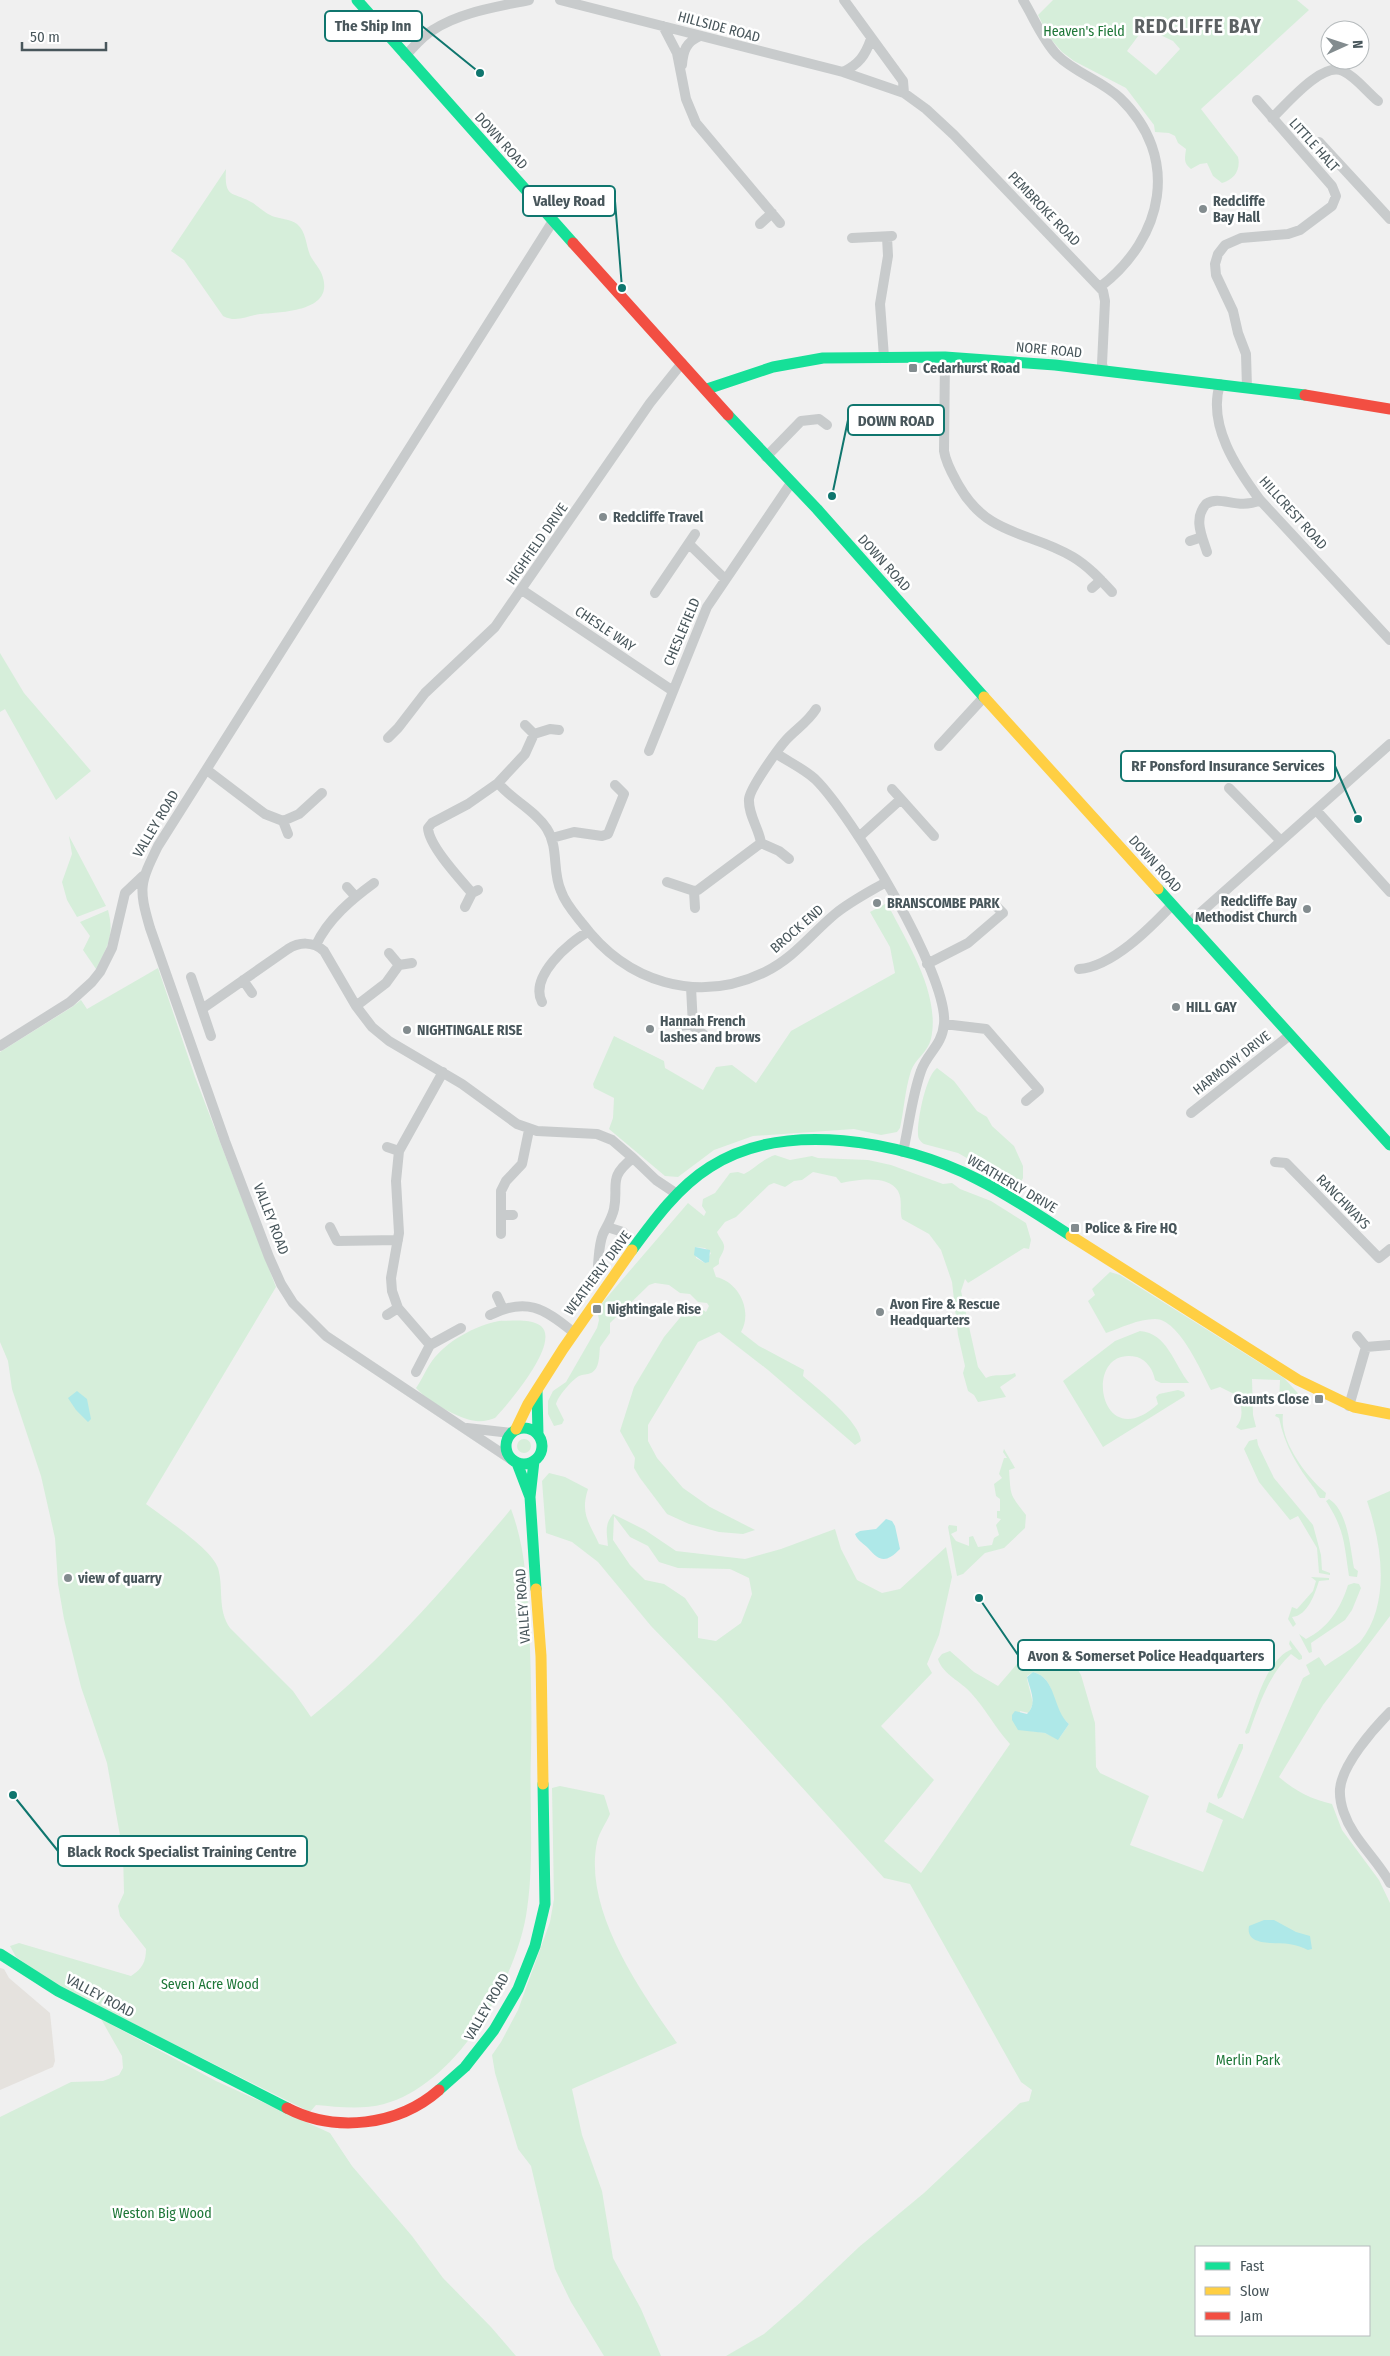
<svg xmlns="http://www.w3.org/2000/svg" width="1390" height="2356" font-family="'Fira Sans Condensed',sans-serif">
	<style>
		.commercial { fill: #e5e2de }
		.green { fill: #d6eeda; fill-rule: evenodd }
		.water { fill: #aee8e8 }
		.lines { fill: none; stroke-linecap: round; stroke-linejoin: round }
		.street { stroke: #c8cbcc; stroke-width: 10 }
		.fast { stroke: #16e098; stroke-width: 11 }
		.slow { stroke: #ffcf43; stroke-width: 11 }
		.jam { stroke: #f24e42; stroke-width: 11 }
		.poi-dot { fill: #838c8f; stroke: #fff; stroke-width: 2 }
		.labels { text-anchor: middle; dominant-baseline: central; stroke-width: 5; stroke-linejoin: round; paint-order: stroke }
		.street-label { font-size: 14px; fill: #48565b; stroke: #fff }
		.park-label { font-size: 14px; fill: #1e7738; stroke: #fff }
		.poi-label { font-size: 14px; font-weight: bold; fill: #48565b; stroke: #fff; text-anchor: start }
		.district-label { font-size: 19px; font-weight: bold; letter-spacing: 1px; fill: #5c6163; stroke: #fff }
		.leader { fill: none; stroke: #0f766e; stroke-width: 2 }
		.callout-dot { fill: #0f766e; stroke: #fff; stroke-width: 2 }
		.callout { fill: #fff; stroke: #0f766e; stroke-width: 2 }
		.callout-label { font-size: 15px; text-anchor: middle; font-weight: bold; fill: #48565b }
	</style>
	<rect width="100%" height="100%" fill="#f0f0f0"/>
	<path class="commercial" d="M0,1968L4,1969L9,1978L50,2013L55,2061L53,2067L0,2090Z"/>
	<path class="green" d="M1053,0H1297L1309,10L1201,109L1238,157C1241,170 1234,180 1222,183L1213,176L1207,163L1200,164L1191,169C1183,163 1185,158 1186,149L1178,143L1175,136L1169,133L1155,132L1154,125L1126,88L1074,61L1062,52L1049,37L1038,15ZM1147,24L1152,31L1173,41L1180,49L1156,75L1127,51Z
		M226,169C224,200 233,191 253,203C259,207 265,213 272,216C280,219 290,219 297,224C306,231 306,245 310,255C314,263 321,269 323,278C333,312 280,312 260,314C247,316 236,323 223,316L184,260L171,251Z
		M0,653L24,693L91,771L56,800L5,709L0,712Z
		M69,836L106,906L77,917L67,900L62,882L72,854Z
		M887,903C906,941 941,993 931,1039C928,1052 915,1059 911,1071C905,1089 904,1110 900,1128L897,1132L881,1135L854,1129L753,1136L714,1150L678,1177L665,1176L609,1129L613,1118L614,1098L594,1088L593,1084L614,1036L664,1061L665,1068L703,1090L716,1067L732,1065L756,1083L791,1031L895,973L890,947L870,912Z
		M108,910C115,936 107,947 96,969L83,950L90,936L80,922Z
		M158,968L195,1077L276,1287L146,1504C163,1517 212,1549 218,1568C224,1589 217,1609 230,1628L293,1691L311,1717C386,1657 450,1582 511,1509C525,1546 527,1585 529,1625C531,1668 532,1710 531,1753C529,1807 535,1863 526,1916C514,1984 455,2085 384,2104C362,2110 338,2107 316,2105L310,2112L60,1987L16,1957L10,1946L19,1943L131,1976C142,1969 146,1962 146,1949L120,1916L118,1906L124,1893L123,1852L107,1763L81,1687L64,1619L58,1584L55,1538L41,1476L12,1389L8,1361L0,1342V1052L72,1007L81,1000L87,1009Z
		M937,1068L954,1081L977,1111L987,1117L992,1126L1014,1146L1023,1166V1178L1018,1187L958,1153L924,1144C920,1141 918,1139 918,1134C917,1121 926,1075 937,1068Z
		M775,1155L790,1160L812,1156L818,1158L868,1160L891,1165L943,1184L952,1183L960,1189L991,1201L1026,1223L1031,1240L1029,1249L1024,1248L968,1283L965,1279L961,1291L978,1367L986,1378C994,1373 1006,1377 1015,1373L1016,1376L1000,1387L1006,1397L978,1402L974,1395L968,1391L963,1373L965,1366L958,1335L952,1282L941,1250L929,1234L902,1219C899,1210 903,1200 898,1191C888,1174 856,1180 841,1183L836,1177L813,1172L802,1180L794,1181L785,1187L774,1183L769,1185L736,1217L725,1222L717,1232C719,1238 725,1242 724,1248C723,1255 718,1257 719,1264L713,1268L716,1277C739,1282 753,1311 741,1332L759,1346L804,1370L803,1376C818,1389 860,1422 861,1441L855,1445L768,1370L719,1332L698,1342L648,1425V1441L657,1458L683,1488L710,1507L755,1530L743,1534L719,1532L689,1524L667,1514L640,1478L634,1468L635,1458L620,1431L634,1387L664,1337L688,1308L702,1309L706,1312L709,1306L707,1303L698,1302L690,1294L680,1293L669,1285L655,1283L649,1285L610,1323V1333L600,1347C599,1355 600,1369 591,1373C587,1375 583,1374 579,1376C571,1381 558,1396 556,1404L564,1420L562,1424L554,1426L548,1414V1401L553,1391L566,1382L597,1328L599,1320L597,1309L688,1203L704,1216L706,1212L702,1206L703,1199L715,1193L730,1173L738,1172L744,1174C755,1168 763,1159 775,1155ZM695,1247L705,1248L711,1253L705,1263L696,1258Z
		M1110,1272L1120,1275L1284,1378L1305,1401L1279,1402L1280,1380L1252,1379L1253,1415L1256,1427L1241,1430L1236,1427C1244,1418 1242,1407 1238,1396L1220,1387L1211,1390C1201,1371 1179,1319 1155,1319C1138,1319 1121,1328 1106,1333L1088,1301L1095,1295L1092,1289Z
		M499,1321C511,1321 530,1318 541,1326C561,1343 508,1404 495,1418C489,1420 483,1422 476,1421C460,1420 426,1400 416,1388C422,1380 426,1369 432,1361C447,1341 474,1326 499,1321Z
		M1140,1331C1167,1333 1174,1364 1189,1383H1161L1155,1380C1153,1370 1147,1360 1137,1357C1081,1344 1098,1459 1158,1404L1156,1397L1159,1394L1178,1390L1184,1392L1185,1396L1103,1447L1063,1381L1115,1341Z
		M1276,1414H1283C1279,1441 1307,1477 1326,1493L1325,1498H1320C1317,1495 1317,1492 1314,1488C1297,1466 1285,1446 1279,1418L1275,1416Z
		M517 1446a7 7 0 1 1 14 0a7 7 0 1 1-14 0Z
		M1257,1439L1258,1445L1274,1478L1313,1525L1321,1555L1322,1570L1330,1573V1575L1319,1573L1317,1548L1298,1516L1290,1520L1259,1482L1244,1449L1249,1441Z
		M1004,1449L1015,1468L1009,1470C1011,1496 1009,1493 1026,1515L1025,1528L1004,1548L985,1553L963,1574L957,1576L948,1527L949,1525L957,1526V1531L951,1534L956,1541L969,1546V1537L973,1536L978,1547L992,1545L994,1538L999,1535L996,1525L1001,1519L997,1518V1511H1000V1499L996,1496L994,1484L1002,1478L999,1474L1004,1458H1007L1003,1452Z
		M549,1473L565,1477L588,1489C580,1514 589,1522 599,1544L608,1546C607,1533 604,1525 613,1514L645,1530L676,1551L745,1559L781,1549L835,1529L841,1549L857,1580L882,1593L900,1589L946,1547L952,1577L939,1635L927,1664L932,1673L881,1726L934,1780L884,1841L921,1873L1010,1744C995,1728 986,1709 971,1693C962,1682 942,1674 938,1659L942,1654L950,1651L974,1672L998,1686L1023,1657L1032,1650H1046L1073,1662L1081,1675L1095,1723L1096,1767L1100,1773L1149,1796L1130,1845L1203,1872L1223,1820L1206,1812L1209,1802L1243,1819L1303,1678L1310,1674L1306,1665L1319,1657L1325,1666C1336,1658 1349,1651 1360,1642C1390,1605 1383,1548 1367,1501L1390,1491V1616L1323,1705L1279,1777C1295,1791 1311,1799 1332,1804L1342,1830L1379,1880L1390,1903V2356H726L764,2334L801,2302L859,2247L924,2193L1020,2103L1029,2101L1032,2090L1021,2082L910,1884L884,1878L723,1700L651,1626L598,1562L572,1542L546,1533L542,1481ZM614,1516L630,1537L648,1546L659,1562L678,1568L730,1569L749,1578L752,1594L741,1623L716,1641L698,1638V1617L685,1598L664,1584L645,1580L630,1565L613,1540ZM1033,1672C1051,1677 1051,1692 1057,1707C1059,1714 1064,1719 1069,1724L1060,1737L1056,1738L1045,1733L1018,1729L1020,1711L1029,1713L1033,1703L1027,1679V1676ZM1196,2247H1369V2335H1196Z
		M1329,1499C1348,1511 1350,1547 1354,1568L1358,1571L1357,1577L1349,1576C1344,1544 1345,1530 1326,1501Z
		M1311,1577L1329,1578V1580L1319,1581C1315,1593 1308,1616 1292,1617L1296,1624L1293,1627L1288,1619L1292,1607L1297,1609L1313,1591L1316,1581Z
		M1354,1583L1359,1584L1361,1588L1352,1610L1345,1620L1311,1643L1312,1652L1309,1653L1299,1634L1306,1639C1328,1628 1341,1608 1348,1585Z
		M1290,1640L1302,1656V1659L1299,1660L1291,1654C1269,1674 1259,1705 1249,1733L1246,1734L1245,1732C1256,1706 1264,1661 1292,1649L1289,1644Z
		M1239,1744H1243V1748L1222,1797L1218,1799L1217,1795Z
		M560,1786L604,1795L610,1814C606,1823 599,1833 597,1842C583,1910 640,1990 677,2043L572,2089L582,2135L602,2191L613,2258L641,2309L661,2356H604L571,2302L555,2269L531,2166L518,2149L495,2073L492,2055L501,2042L518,2010L550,1922L554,1899L552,1788Z
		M101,2019L216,2081L330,2133L352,2166L412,2236L443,2278L491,2327L516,2356H0V2117L71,2082L103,2081L119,2075L123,2068L122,2056Z"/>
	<path class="water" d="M695,1247L710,1250L709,1262L705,1263L694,1255Z
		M77,1391L87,1399L91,1419L88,1422L76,1410L68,1398Z
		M886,1519L892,1521L895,1526L900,1549C886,1563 880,1562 868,1548C863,1543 858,1541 855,1534L860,1531L876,1529Z
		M1033,1672C1057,1678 1052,1709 1069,1724L1058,1740L1045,1733L1018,1730L1012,1720V1715L1015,1711L1027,1714C1038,1703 1030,1690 1027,1677Z
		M1264,1920H1274L1296,1932L1310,1936L1312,1949L1308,1950C1302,1947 1296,1945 1289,1944C1276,1942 1245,1947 1249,1926Z"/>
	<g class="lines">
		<path class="street" d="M560,0L843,72L904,93L926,109L954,135L1103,291L1105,301L1102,364L1104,371
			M844,0L903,81L904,93
			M1023,0C1034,18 1042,39 1057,55C1075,73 1101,80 1120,98C1181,157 1164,238 1100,287
			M663,26L677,53L686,99L696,123L780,223
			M405,56C414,47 422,36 433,30C460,12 497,7 529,0
			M682,65C683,51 686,42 700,36
			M843,72C859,64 865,56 871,39
			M1272,118C1286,105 1322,61 1343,71C1356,77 1367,92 1378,101
			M1319,142L1390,219
			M760,224L772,213
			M852,238L892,236
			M884,357L880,304L888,256L887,237
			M945,357L944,451C946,464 953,475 959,486C988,537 1030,531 1073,557C1088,566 1100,579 1112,592
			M1220,384C1207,425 1237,469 1260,500L1390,640
			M1247,388L1246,354L1238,333L1233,311L1216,275L1215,264L1218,254L1225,245L1241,238L1288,234L1300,230L1332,206L1336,196L1332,186L1257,100
			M766,457L801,421L819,419L827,425
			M1190,541L1202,537
			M689,544L725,579
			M1207,552C1202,536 1193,519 1206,504C1221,494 1237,511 1260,500
			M1092,588L1101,580
			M522,590L673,691
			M655,593L695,534
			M525,725L534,734
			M559,730L550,729L534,734L525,754L498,783C512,800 535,810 547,829C559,848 552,872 561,891C565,903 574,913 582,923C626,982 697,1005 765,972C794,958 811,934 835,914C851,901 869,892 886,882
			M388,738L398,728L425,693L495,627L650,403L682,363
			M939,746L984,697
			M649,751L707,607L791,483
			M777,754C789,762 804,769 815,779C851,814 949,976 944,1024C942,1046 927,1053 921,1071C912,1096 909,1125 903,1152
			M207,770L265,814L283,821L299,814L322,793
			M1229,788L1281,841
			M892,789L901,799
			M1316,810L1390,892
			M283,821L288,834
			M859,837L901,799L934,836
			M552,838L574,832L602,836L608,834L624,794L615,785
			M761,843L779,851L789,859
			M667,882L694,891L698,890L761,843C759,828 748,815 749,799C750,788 778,749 786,740C796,729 808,722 816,709
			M347,887L356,897
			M478,890L472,893C460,879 429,846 428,828L432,823L468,804L498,783
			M694,891L695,908
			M465,907L472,893
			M1189,923L1390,744
			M316,945C328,919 352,899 374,883
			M389,953L399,965L386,983L356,1006L372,1027L389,1041L462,1084L517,1124L537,1131L597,1134L612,1140L633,1158
			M927,964L968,943L1003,913L995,905
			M399,965L412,963
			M1079,969C1112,967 1150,928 1172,905
			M191,977L211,1036
			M243,980L252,993
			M691,987L693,1026L709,1039
			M542,1002C529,977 569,942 588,932
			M202,1009L288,949C299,942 313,941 324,951L356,1006
			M944,1024L986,1029L1039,1090L1026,1101
			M680,1026L692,1024
			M0,1046L70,1002L92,982L100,972L112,948L125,893L143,876
			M1191,1113L1290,1035
			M387,1147L399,1151
			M1275,1162L1286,1163L1379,1258L1390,1249
			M501,1215H513
			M330,1227L337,1241L398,1240
			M607,1227L623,1232
			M501,1234V1191L506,1181L522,1164L529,1130
			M598,1265C599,1255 599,1244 603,1234C607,1226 612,1218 614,1209C619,1185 607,1178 633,1158L656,1180L677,1194
			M497,1296L503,1309
			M387,1315L398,1308
			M490,1315C526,1297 544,1308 573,1332
			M1357,1336L1366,1347
			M430,1345L461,1328
			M416,1372L430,1345L398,1308L392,1291L391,1278L399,1233L396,1181L399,1151L443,1072
			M1349,1406L1366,1347L1390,1345
			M467,1428L511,1433
			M512,1460L326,1336L293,1303L281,1284L269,1257L225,1141L150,928C138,887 140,883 158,846L553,221
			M1390,1712C1373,1729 1342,1765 1340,1789C1339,1804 1346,1821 1354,1833C1365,1850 1380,1865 1390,1883"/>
		<path class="fast" d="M357,0L573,243
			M707,389L773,367L823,358L945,357L1055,365L1305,395
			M728,415L817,509L984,697
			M1158,889L1390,1145
			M632,1250C654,1220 678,1187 710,1167C784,1119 903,1141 977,1179C1009,1195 1040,1216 1071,1236
			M537,1391L538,1435
			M506 1446a18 18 0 1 1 36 0a18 18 0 1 1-36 0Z
			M534,1461L530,1497L536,1589
			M517,1463L530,1497
			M0,1954L58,1991L287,2108
			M439,2090L465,2067L494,2030L518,1989L535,1946L545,1904L543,1784"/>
		<path class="slow" d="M984,697L1158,889
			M1071,1236L1298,1380L1354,1407L1390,1414
			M516,1429L528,1404L563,1349L632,1250
			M536,1589L541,1656L543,1784"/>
		<path class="jam" d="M573,243L728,415
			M1305,395L1390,409
			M287,2108C335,2133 398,2126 439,2090"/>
	</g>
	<g class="poi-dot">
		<circle cx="1203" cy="209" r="5"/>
		<rect x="908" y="363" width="10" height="10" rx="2.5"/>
		<circle cx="603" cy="517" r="5"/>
		<circle cx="877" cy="903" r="5"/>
		<circle cx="1307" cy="909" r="5"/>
		<circle cx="1176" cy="1007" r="5"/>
		<circle cx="650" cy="1029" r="5"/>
		<circle cx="407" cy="1030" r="5"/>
		<rect x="1070" y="1223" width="10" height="10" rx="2.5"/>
		<rect x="592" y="1304" width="10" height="10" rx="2.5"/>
		<circle cx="880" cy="1312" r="5"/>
		<rect x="1314" y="1394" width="10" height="10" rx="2.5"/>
		<circle cx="68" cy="1578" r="5"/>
	</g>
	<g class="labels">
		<g class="street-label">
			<text transform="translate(719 27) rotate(15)">HILLSIDE ROAD</text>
			<text transform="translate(501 141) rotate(48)">DOWN ROAD</text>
			<text transform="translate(1314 145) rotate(48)">LITTLE HALT</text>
			<text transform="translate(1044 209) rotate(46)">PEMBROKE ROAD</text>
			<text transform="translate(1049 350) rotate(5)">NORE ROAD</text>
			<text transform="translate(1293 513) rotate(48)">HILLCREST ROAD</text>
			<text transform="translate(537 544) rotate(-55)">HIGHFIELD DRIVE</text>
			<text transform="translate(884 563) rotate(48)">DOWN ROAD</text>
			<text transform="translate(605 629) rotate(34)">CHESLE WAY</text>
			<text transform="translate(682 632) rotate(-67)">CHESLEFIELD</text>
			<text transform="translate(156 824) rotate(-59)">VALLEY ROAD</text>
			<text transform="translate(1155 864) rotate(48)">DOWN ROAD</text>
			<text transform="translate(797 929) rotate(-41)">BROCK END</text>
			<text transform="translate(1232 1063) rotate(-38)">HARMONY DRIVE</text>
			<text transform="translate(1012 1184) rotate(30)">WEATHERLY DRIVE</text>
			<text transform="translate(1343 1202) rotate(46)">RANCHWAYS</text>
			<text transform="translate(271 1219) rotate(69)">VALLEY ROAD</text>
			<text transform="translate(598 1273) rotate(-53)">WEATHERLY DRIVE</text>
			<text transform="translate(523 1606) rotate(-94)">VALLEY ROAD</text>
			<text transform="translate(100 1996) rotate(28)">VALLEY ROAD</text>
			<text transform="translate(487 2007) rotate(-60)">VALLEY ROAD</text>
		</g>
		<g class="park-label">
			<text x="1084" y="31">Heaven's Field</text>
			<text x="210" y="1984">Seven Acre Wood</text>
			<text x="1248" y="2060">Merlin Park</text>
			<text x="162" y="2213">Weston Big Wood</text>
		</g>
		<g class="poi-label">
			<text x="1213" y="201">Redcliffe<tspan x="1213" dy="16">Bay Hall</tspan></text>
			<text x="923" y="368">Cedarhurst Road</text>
			<text x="613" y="517">Redcliffe Travel</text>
			<text x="1297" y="901" text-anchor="end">Redcliffe Bay<tspan x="1297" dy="16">Methodist Church</tspan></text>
			<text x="887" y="903">BRANSCOMBE PARK</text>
			<text x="1186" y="1007">HILL GAY</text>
			<text x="660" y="1021">Hannah French<tspan x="660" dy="16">lashes and brows</tspan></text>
			<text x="417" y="1030">NIGHTINGALE RISE</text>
			<text x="1085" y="1228">Police &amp; Fire HQ</text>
			<text x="890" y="1304">Avon Fire &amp; Rescue<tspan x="890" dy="16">Headquarters</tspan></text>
			<text x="607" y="1309">Nightingale Rise</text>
			<text x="1309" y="1399" text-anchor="end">Gaunts Close</text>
			<text x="78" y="1578">view of quarry</text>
		</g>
		<g class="district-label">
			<text x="1198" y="26">REDCLIFFE BAY</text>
		</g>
	</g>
	<path class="leader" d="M480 73L422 26M622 288L615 201M832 496L848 420M1358 819L1335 766M979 1598L1018 1655M13 1795L58 1851"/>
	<g class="callout-dot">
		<circle cx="480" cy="73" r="5"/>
		<circle cx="622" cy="288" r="5"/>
		<circle cx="832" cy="496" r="5"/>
		<circle cx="1358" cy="819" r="5"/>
		<circle cx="979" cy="1598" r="5"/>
		<circle cx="13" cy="1795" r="5"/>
	</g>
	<g class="callout">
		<rect x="325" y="11" width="97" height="30" rx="5"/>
		<rect x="523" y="186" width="92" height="30" rx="5"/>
		<rect x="848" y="405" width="96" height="30" rx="5"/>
		<rect x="1121" y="751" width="214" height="30" rx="5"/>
		<rect x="1018" y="1640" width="256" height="30" rx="5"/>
		<rect x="58" y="1836" width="249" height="30" rx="5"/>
	</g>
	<g class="callout-label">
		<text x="373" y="31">The Ship Inn</text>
		<text x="569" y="206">Valley Road</text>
		<text x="896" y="426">DOWN ROAD</text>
		<text x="1228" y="771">RF Ponsford Insurance Services</text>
		<text x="1146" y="1661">Avon &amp; Somerset Police Headquarters</text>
		<text x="182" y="1857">Black Rock Specialist Training Centre</text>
	</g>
	<rect x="1195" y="2246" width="175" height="90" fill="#ffffff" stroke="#b6bbbd"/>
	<rect x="1205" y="2262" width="25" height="8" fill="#16e098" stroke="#b6bbbd"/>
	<text x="1240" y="2271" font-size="15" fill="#48565b">Fast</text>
	<rect x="1205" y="2287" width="25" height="8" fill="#ffcf43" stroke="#b6bbbd"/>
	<text x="1240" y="2296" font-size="15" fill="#48565b">Slow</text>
	<rect x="1205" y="2312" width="25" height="8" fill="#f24e42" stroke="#b6bbbd"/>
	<text x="1240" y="2321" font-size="15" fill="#48565b">Jam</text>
	<g transform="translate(1345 45) rotate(87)"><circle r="24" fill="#ffffff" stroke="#b6bbbd"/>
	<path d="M0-4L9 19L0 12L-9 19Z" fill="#838c8f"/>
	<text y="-8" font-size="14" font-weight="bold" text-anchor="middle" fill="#48565b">N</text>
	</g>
	<path d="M22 42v8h84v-8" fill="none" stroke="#48565b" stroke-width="2.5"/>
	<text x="30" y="42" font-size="15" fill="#48565b" stroke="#ffffff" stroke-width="4" paint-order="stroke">50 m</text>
</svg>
